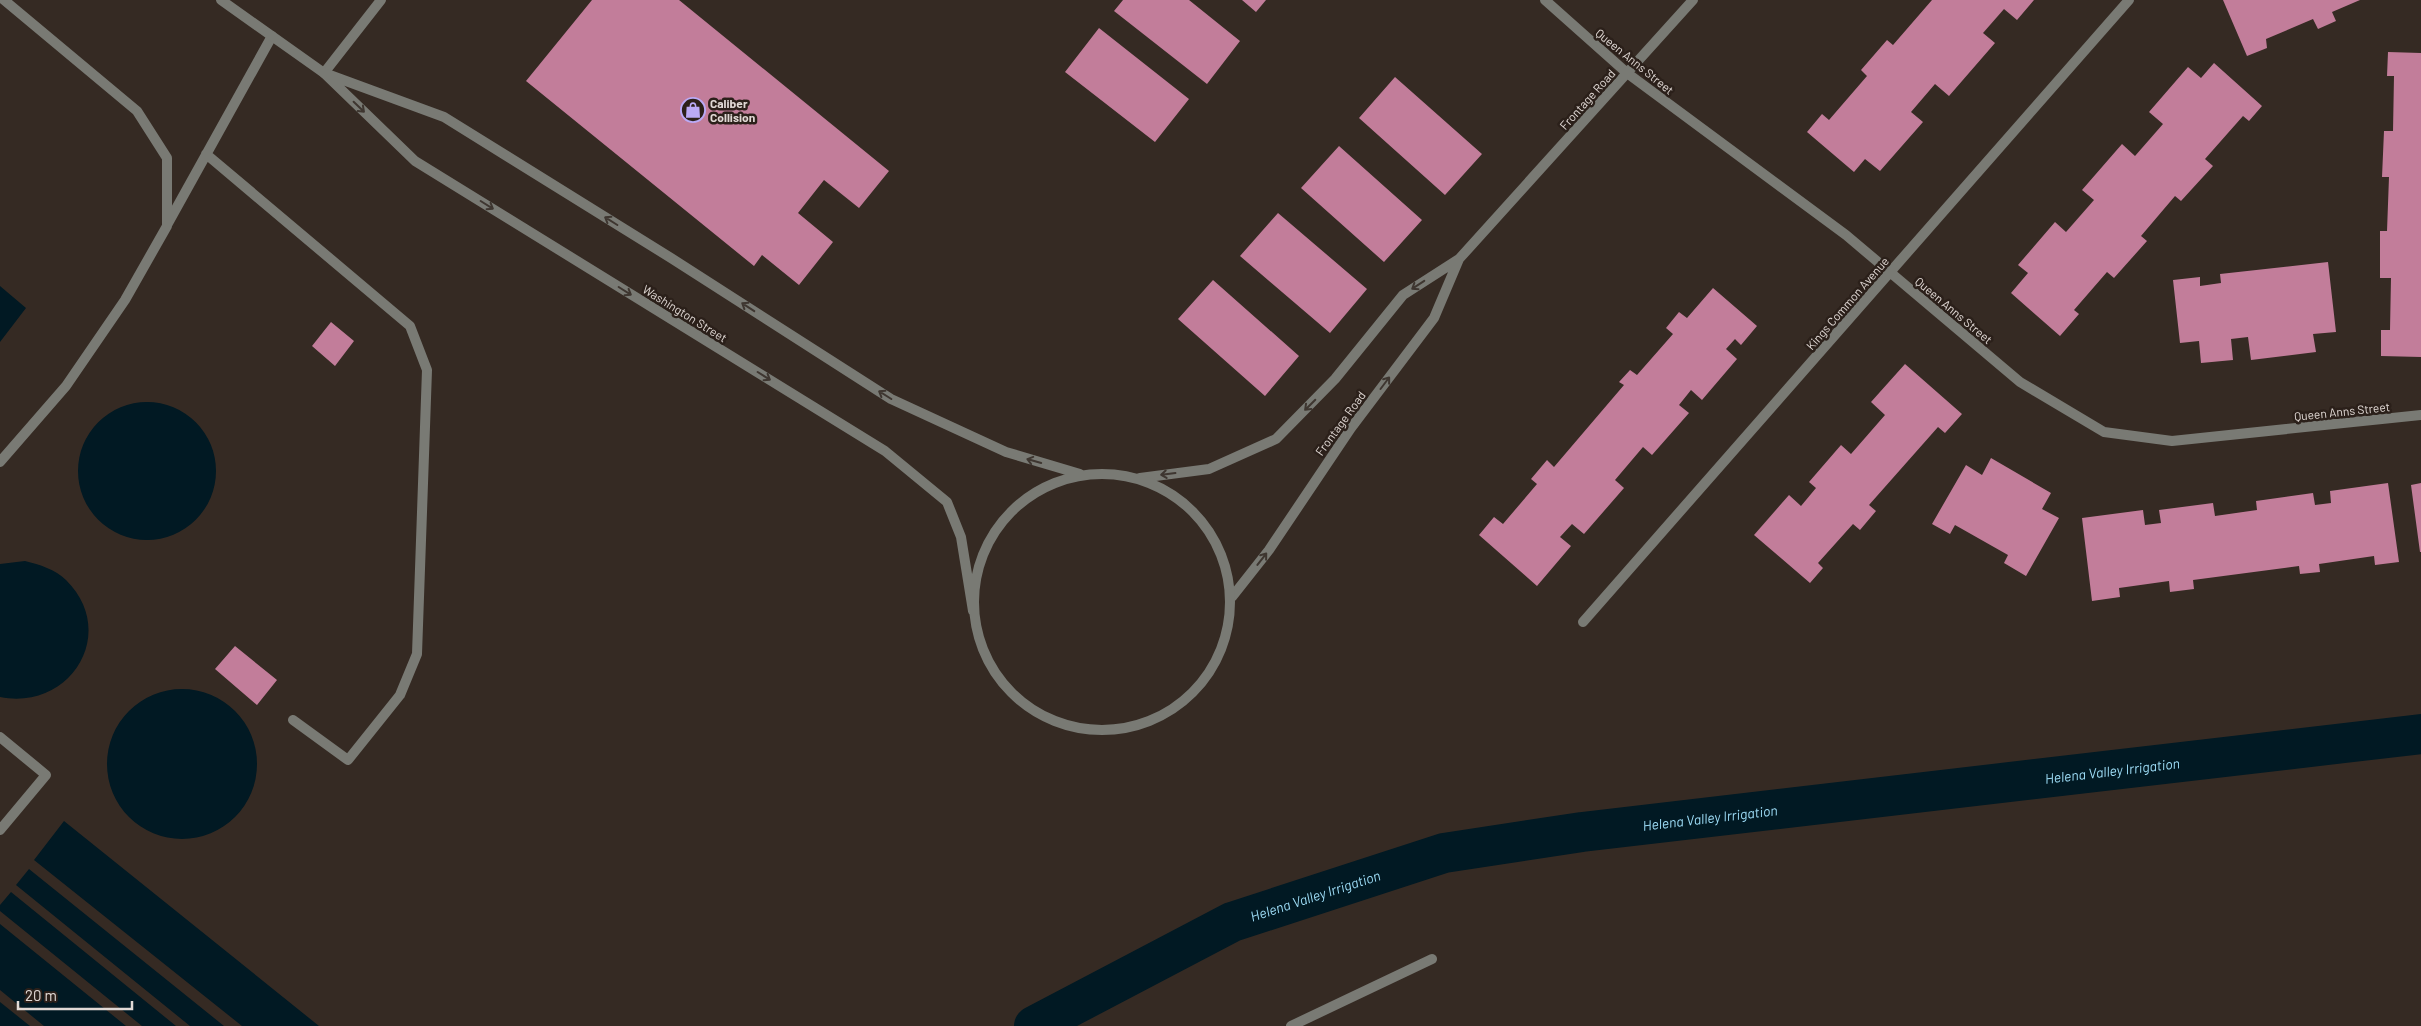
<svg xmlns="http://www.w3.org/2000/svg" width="2421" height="1026" font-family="Barlow,sans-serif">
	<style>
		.water { fill: #011923 }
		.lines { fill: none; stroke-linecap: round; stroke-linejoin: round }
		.canal { stroke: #011923; stroke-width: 40 }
		.building { fill: #c27d9a }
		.service { stroke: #797a74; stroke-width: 10 }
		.minor { stroke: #797a74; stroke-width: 10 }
		.tertiary { stroke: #797a74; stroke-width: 10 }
		.oneway { stroke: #3e3630 }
		.labels { text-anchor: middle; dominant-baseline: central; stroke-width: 5; stroke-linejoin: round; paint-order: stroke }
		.street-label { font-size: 12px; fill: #e1d9d5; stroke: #2b201a }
		.poi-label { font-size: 12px; font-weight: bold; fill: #e1d9d5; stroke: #2b201a; text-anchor: start }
		.water-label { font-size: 14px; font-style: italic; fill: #9ddcf6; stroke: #2b201a }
	</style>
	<rect width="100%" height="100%" fill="#352a23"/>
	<path class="water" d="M0,286L26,308L0,342Z
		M78 471a69 69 0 1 1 138 0a69 69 0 1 1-138 0Z
		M25,561C40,565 55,569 66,580C119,632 71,711 0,697V564Z
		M107 764a75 75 0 1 1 150 0a75 75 0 1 1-150 0Z
		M64,821L319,1026H242L34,860Z
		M29,869L224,1026H190L16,885Z
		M11,892L176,1026H142L0,911V905Z
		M0,924L126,1026H44L0,990Z
		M0,1002L30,1026H0Z"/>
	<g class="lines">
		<path class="canal" id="s1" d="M1034,1026L1232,922L1444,853L1582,832L2421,734"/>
	</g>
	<path class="building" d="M592,0H679L889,171L859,208L824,180L798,213L833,242L799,285L762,255L754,266L526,81Z
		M1123,0H1189L1240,41L1207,84L1114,11Z
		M1242,0H1266L1256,12Z
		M1932,0H2034L2017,20L2004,9L1983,33L1995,43L1949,96L1935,84L1911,112L1923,122L1880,171L1865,159L1854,172L1807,132L1822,114L1829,120L1867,76L1861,70L1887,40L1893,45Z
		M2223,0H2360L2332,12L2336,21L2318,29L2313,19L2266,39L2267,48L2247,56Z
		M1099,28L1189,99L1155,142L1065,72Z
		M2388,52L2421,53V357L2381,356V330H2390L2391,278H2380V231H2387L2389,177H2382L2384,131H2393L2394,76H2387Z
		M2214,63L2262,106L2249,121L2243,116L2205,159L2213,166L2181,201L2175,196L2141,236L2147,241L2114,278L2107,272L2074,310L2079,314L2060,336L2011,293L2028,273L2018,265L2055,222L2066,232L2094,200L2082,190L2122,144L2135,156L2163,124L2149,112L2188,67L2201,78Z
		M1395,77L1482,154L1445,195L1359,118Z
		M1339,146L1422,220L1384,262L1301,188Z
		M1278,213L1367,289L1330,333L1240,256Z
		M2328,262L2336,332L2313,334L2316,352L2251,360L2248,337L2231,339L2233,360L2201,363L2199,341L2180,343L2173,280L2200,277V286L2221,283L2220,274Z
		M1213,280L1299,356L1265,396L1178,319Z
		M1713,288L1757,326L1741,345L1735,339L1726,349L1737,359L1702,400L1691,390L1679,405L1689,413L1652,455L1643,447L1615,480L1624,488L1584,534L1572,524L1560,537L1571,546L1537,586L1479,535L1494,517L1503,524L1537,484L1531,479L1547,460L1554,467L1624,385L1619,382L1630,370L1637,375L1673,334L1666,328L1679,312L1687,318Z
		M331,322L354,341L335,366L312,346Z
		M1905,364L1962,414L1945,433L1938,427L1869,505L1876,511L1860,530L1853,524L1818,563L1823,568L1810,583L1754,535L1789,495L1801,506L1816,488L1809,482L1841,445L1851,454L1885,415L1871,402Z
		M1991,458L2051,493L2042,509L2059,518L2026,576L2004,563L2008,555L1955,525L1950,534L1932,524L1966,465L1982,475Z
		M2388,483L2399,562L2375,565L2374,556L2319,564L2320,572L2300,574L2299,566L2193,580L2194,589L2170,592L2169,581L2119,588L2120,597L2092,601L2082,518L2143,510L2145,525L2161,523L2159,510L2213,503L2215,516L2257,510L2256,501L2313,493L2315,505L2331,503L2330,491Z
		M2421,483V552H2420L2411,485Z
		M235,646L277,680L257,705L215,669Z"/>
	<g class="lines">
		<path class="service" d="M206,154L410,326L427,370L417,654L400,695L348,760L293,720
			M167,225L272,36
			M0,462L66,386L125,300L167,226V158L137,111L4,0
			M0,737L46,775L0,830
			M1291,1026L1432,959"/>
		<path class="minor" d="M1545,0L1627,73L1846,235L2020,382L2104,432L2172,441L2421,415
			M324,73L381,0
			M1140,478L1209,469L1276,439L1335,379L1403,295L1459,259L1693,0
			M1232,597L1269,550L1351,428L1434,318L1459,259
			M1583,622L2129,0"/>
		<path class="tertiary" d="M221,0L324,73L415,161L885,451L947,502L961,537L973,611
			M327,74L444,117L671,258L891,399L1006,452L1080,474
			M974 602a128 128 0 1 1 256 0a128 128 0 1 1-256 0Z"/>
	</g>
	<defs><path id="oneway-shaft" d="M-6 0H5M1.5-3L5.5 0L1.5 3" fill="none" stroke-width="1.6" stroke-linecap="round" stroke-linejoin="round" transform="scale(1.25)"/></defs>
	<g class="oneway">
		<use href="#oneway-shaft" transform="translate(359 107) rotate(44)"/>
		<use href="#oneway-shaft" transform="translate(487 205) rotate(32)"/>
		<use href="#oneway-shaft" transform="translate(611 221) rotate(-148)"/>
		<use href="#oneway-shaft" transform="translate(1418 285) rotate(147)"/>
		<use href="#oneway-shaft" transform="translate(625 291) rotate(32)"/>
		<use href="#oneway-shaft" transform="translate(748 307) rotate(-147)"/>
		<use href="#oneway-shaft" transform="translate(764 376) rotate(32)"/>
		<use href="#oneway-shaft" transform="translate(1385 383) rotate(-53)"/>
		<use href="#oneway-shaft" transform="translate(885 395) rotate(-148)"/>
		<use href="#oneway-shaft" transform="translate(1310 405) rotate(135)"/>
		<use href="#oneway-shaft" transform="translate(1034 461) rotate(-164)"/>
		<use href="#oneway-shaft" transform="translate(1168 474) rotate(173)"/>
		<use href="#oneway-shaft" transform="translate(1262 559) rotate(-52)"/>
	</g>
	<defs>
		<symbol id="shop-ring" viewBox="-11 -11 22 22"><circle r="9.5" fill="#2b201a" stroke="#baaaf6" stroke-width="1.5"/><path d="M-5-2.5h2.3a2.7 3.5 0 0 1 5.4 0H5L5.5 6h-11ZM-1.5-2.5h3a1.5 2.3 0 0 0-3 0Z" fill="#baaaf6"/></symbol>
	</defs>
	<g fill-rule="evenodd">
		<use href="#shop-ring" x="679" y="96" width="28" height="28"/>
	</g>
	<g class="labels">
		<g class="street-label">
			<text transform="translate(1635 61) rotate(39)">Queen Anns Street</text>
			<text transform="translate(1587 99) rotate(-48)">Frontage Road</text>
			<text transform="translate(1847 303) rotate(-49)">Kings Common Avenue</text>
			<text transform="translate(1954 310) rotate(40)">Queen Anns Street</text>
			<text transform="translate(685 313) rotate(32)">Washington Street</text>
			<text transform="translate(2342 411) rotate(-6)">Queen Anns Street</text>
			<text transform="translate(1340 423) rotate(-54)">Frontage Road</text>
		</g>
		<g class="poi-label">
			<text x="710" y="103">Caliber<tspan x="710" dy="14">Collision</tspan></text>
		</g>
		<g class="water-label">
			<text stroke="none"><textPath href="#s1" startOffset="1120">Helena Valley Irrigation</textPath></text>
			<text stroke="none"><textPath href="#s1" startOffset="715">Helena Valley Irrigation</textPath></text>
			<text stroke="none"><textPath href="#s1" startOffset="311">Helena Valley Irrigation</textPath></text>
		</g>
	</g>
	<path d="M18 1001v8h114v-8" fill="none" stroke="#e1d9d5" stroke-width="2.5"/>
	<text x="25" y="1001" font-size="15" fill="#e1d9d5" stroke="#2b201a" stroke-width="4" paint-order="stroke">20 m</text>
</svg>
